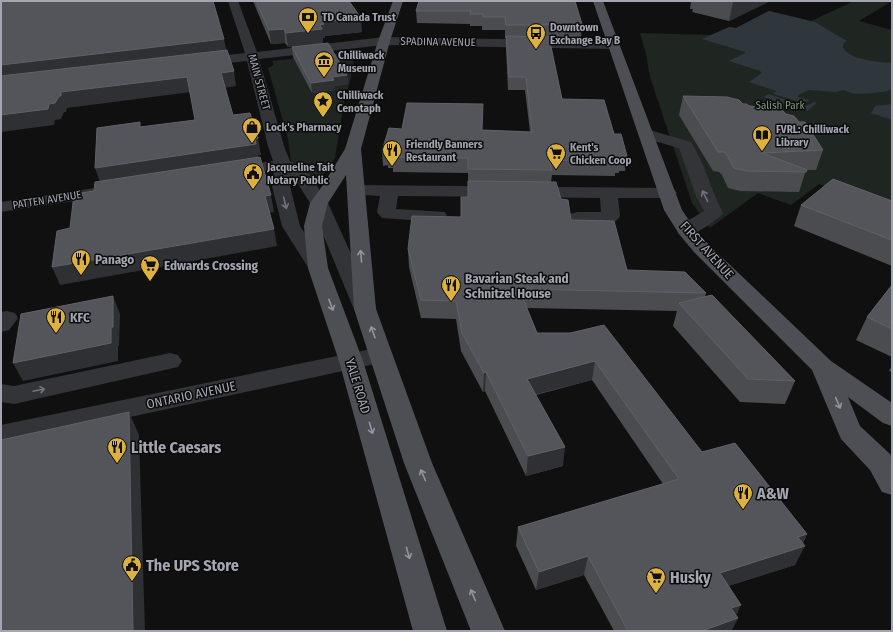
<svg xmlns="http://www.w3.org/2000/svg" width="893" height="632" font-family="'Fira Sans Condensed',sans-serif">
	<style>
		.green { fill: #1f2520 }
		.water { fill: #2f363c }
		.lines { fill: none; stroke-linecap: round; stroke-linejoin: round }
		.minor { fill: #333438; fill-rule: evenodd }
		.major { fill: #4e4f54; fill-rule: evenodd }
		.wall { fill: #4b4c50 }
		.shaded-wall { fill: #2f3033 }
		.building { fill: #54555b; stroke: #606268 }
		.oneway { stroke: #71737a }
		.oneway2 { stroke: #92959e }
		.labels { text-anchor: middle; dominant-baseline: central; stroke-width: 3; stroke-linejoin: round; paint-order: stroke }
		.far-poi-label { font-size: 11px; font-weight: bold; fill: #a3a6b0; stroke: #0b0b0c; text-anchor: start }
		.far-street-label { font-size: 11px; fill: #a3a6b0; stroke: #0b0b0c }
		.far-park-label { font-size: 11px; fill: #7b9a7f; stroke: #0b0b0c }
		.street-label { font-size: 13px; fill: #a3a6b0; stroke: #0b0b0c }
		.poi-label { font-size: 13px; font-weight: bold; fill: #a3a6b0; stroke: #0b0b0c; text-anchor: start }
		.near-poi-label { font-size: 16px; font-weight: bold; fill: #a3a6b0; stroke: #0b0b0c; text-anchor: start }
	</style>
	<rect width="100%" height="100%" fill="#101011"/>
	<path class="green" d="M854,1H892L859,21L892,30V212L819,184L791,205L758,193L710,228L692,203L650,77L646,54L640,33L711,35L729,27L736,28L769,11L811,21Z
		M350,52L355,53L350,82L345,97L335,158L329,168L315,183L293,166L291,161L288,139L268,68L274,65L272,61Z"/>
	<path class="water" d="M769,11L815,22L847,41L843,43V47C848,60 879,62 892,63V88L888,91L875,93L855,94L843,90L836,92L809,90L798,95V97L809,100L804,103L773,94L776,91L749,82L762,73L760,71L729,61L745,53V52L702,39L729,27L736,28Z
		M768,94L806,106L814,102L817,103L807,111L763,97Z
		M892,104V120L871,113L875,106Z"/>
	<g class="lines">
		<path class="minor" d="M228,1H238L257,52L384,37L614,41L618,42L620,45L618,48L614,49L384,45L259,59L284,146L290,161L310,175L328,203L375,307L372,312L364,314L356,312L353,307L310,203L297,182L290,177V186L300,226L328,268L325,272L318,274L311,272L282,226L272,186L274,170L233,177L227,176L225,172L227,168L233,167L273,161L268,146L247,61L201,66L196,65L194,62L196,59L201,58L245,53Z
			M646,129L691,142C705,163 711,190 723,213L720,217C708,225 694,238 679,234L677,230L679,226L704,211L696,196L679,148L640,137L638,134L640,131Z
			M356,185L668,188L674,189L677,193L674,197L668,198H618L620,216C620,217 617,220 616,221C609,226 579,224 570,222L568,218L570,214L577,212H601L600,198L398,196L396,209L445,212L447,216L445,220L438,222L382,218L377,212L380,196L350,194L347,190L350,186Z
			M102,187L108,188L111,192L108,196L1,212V202Z
			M7,311L15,313L18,318L9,330L1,332V312Z
			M381,347L389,349L393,355L389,361L1,445V425Z
			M170,353L178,355L182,361L178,367L14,404L1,402V384L14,386Z"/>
		<path class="major" d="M393,1H403L390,41L361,149L376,309L432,463L505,631H471L404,463L354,309L346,175L328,203L322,226L328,268L363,361L447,631H413L339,361L308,268L304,226L310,203L323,185L345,149L378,41Z
			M593,1H603L682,210L693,226L708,244L831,361L892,403V426L883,423L848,397L860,426L890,454L892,459V495L882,492L870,470L841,439L812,370L694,252L679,234L664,210Z"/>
	</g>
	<path class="wall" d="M253,1H349L362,32L325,36V38H323V43L288,47L285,43L271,44Z
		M419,1L582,24L581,37H546L562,99L614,134L627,156L625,171H619V173H615V176L552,175L551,182L561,199L571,220L627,270L706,293L705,297L795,381L785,404L740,402L673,326L677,311L527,308L537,333H570L702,452L807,534L803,543L795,565L728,586L736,616L738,618L731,631H614L584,575L536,590L516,546L518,527L663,484L592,380L536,395L563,466L526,476L485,391L483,392L461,351L456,319L421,318L409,267L408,249L461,217V197H468V173L393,172V168H388V165L383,166L382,151L482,130L530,132L525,90H508L506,49V38H505V30H482V26H470V24L417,23L416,11Z
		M691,1H770L729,21L692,12L693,9H690Z
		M292,47L347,75L348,84L335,86V90L312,93L293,57Z
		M683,96L743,104L786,114L799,122L823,150L816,170H806L799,192L740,191L728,188L722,175L719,172L713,171L679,115Z
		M892,201V266L794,226L801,205Z
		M892,285V357L856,340L867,317Z
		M892,365V372L889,371Z"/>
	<path class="shaded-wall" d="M735,1H770L729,21L733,2Z
		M361,18L362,32L325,36V38H323V43L288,47L286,33L320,25L323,22Z
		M284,29L285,43L271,44L269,30Z
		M224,39L227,54L1,80V65Z
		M234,71L236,86L224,88L221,73Z
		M347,75L348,84L335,86V90L312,93L311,83L332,77Z
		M187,77L191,92L67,108L66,112H64L61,119L55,120L54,125L1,132V115L49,104L61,92Z
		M258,138L261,155H258L259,161L101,185L95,168Z
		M271,195L274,212L268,213L265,196Z
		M274,229L277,246L60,285L52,267Z
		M113,296L120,314L119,346H118V361L23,381L13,363L111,328Z
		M595,361L592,380L525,397L527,379Z
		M486,372L485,391L483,392L484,373Z
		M129,412L139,435L145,631H133Z
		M565,447L563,466L526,476L528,456Z
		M807,534L800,547L805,546L795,565L712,591L720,573L798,537Z
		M588,556L584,575L536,590L539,572Z
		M741,605L734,620L738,618L731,631H702L731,608Z"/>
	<path class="building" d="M1,1H213L224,39L1,65Z
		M256,1H349L361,18L323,22L324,24L320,25L322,29L286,33L284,29L269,30Z
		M419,1H575L582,24H547V25H506L505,17H483V14H470L471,11H416Z
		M506,36L549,37L562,99L604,100L614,134H621L627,156H621V158H616L617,161L549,160L552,170L468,169V158L392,157L393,153H387L389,150L382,151L389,128L402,129L407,103L483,104L482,130L532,132L526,77H509Z
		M328,43L347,75L332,77L334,80L311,83L292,47Z
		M227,50L234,71L221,73L233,115L250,113L258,138L255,139L256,144L95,168L97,128L140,122V127L195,120L187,77L61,92V96H59L55,103L49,104L48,109L1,115V76Z
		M683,96L727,97L739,100L743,104H747L749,106L781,109L786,114L794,116L799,122H805L823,150L762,153L807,170L806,172L746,171L734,168L727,155L724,152H718Z
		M260,157L271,195L265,196L274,229L52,267L57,231L70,228L74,194L94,191L95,182Z
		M833,179L892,201V240L801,205Z
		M468,181L556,182L561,199L568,200L571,220L614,221L627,270L685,272L706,293L519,289L537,333H570L604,325L702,452L735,443L807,534L798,537L805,546L720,573L741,605L731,608L738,618L702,631H628L588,556L539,572L518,527L679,479L595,361L527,379L565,447L528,456L486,372L484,373L462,333L456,301L421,300L408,249L412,216L461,217V197H468Z
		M892,285V329L867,317Z
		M712,295L795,381L748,379L679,303Z
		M113,296V327L111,328V343L13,363L21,314Z
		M129,412L133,631H1V440Z"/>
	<defs><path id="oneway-shaft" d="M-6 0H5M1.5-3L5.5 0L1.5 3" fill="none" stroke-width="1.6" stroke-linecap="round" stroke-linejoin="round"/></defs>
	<g class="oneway">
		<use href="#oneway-shaft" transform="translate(705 196) rotate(-116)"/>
		<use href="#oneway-shaft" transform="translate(285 203) rotate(77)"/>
		<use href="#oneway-shaft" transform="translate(39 390) rotate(-12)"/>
	</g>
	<g class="oneway2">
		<use href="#oneway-shaft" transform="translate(361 256) rotate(-95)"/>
		<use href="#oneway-shaft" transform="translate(331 305) rotate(70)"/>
		<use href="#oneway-shaft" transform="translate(373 332) rotate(-109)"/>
		<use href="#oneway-shaft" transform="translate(838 403) rotate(67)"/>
		<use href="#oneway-shaft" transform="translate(371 428) rotate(74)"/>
		<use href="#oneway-shaft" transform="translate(423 475) rotate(-113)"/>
		<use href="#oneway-shaft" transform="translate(408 553) rotate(74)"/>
		<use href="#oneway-shaft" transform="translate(473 595) rotate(-113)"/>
	</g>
	<defs>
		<symbol id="bank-pin" viewBox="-11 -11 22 30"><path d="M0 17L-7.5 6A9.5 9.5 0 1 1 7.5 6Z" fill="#ddb13d" stroke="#0b0b0c"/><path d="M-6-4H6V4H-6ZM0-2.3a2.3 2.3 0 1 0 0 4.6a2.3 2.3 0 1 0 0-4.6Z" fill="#111"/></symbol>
		<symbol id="bus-pin" viewBox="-11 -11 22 30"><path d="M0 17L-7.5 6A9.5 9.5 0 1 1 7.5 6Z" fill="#ddb13d" stroke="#0b0b0c"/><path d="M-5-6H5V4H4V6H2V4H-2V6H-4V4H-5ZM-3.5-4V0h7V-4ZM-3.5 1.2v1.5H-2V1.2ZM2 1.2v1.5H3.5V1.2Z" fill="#111"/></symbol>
		<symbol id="museum-pin" viewBox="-11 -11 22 30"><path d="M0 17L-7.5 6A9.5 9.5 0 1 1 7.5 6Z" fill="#ddb13d" stroke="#0b0b0c"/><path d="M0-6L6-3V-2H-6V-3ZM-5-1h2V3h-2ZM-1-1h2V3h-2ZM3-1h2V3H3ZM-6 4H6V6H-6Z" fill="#111"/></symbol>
		<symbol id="sight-pin" viewBox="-11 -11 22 30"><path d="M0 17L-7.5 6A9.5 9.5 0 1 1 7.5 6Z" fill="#ddb13d" stroke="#0b0b0c"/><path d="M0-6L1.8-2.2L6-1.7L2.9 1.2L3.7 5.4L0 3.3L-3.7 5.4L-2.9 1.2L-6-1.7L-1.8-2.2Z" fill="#111"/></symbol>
		<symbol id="shop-pin" viewBox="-11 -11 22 30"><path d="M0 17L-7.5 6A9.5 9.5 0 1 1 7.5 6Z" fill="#ddb13d" stroke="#0b0b0c"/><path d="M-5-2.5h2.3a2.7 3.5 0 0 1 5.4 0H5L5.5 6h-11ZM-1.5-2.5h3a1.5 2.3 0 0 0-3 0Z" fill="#111"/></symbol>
		<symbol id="library-pin" viewBox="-11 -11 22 30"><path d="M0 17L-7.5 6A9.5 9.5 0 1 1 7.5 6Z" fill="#ddb13d" stroke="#0b0b0c"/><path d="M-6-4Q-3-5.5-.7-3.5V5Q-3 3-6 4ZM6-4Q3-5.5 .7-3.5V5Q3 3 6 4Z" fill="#111"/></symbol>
		<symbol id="restaurant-pin" viewBox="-11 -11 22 30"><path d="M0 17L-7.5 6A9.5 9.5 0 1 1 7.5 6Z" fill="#ddb13d" stroke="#0b0b0c"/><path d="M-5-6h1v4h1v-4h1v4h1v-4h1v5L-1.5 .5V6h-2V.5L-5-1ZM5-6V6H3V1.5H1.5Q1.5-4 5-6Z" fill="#111"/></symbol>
		<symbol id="supermarket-pin" viewBox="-11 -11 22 30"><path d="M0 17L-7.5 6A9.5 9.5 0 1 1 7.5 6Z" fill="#ddb13d" stroke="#0b0b0c"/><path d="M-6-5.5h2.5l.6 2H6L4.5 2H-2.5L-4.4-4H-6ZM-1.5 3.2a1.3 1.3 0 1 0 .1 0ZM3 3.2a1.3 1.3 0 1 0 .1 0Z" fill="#111"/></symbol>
		<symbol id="civic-pin" viewBox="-11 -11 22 30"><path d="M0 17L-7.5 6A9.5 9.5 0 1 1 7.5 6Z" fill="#ddb13d" stroke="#0b0b0c"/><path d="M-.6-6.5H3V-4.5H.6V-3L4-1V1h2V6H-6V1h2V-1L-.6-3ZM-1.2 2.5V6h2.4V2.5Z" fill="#111"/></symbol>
	</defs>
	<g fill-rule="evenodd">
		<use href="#bank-pin" x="297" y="6" width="22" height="30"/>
		<use href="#bus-pin" x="525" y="22" width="22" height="30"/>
		<use href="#museum-pin" x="313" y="50" width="22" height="30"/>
		<use href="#sight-pin" x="312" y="90" width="22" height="30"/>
		<use href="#shop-pin" x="241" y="116" width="22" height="30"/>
		<use href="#library-pin" x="751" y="124" width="22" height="30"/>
		<use href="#restaurant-pin" x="381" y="139" width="22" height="30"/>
		<use href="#supermarket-pin" x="545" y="142" width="22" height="30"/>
		<use href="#civic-pin" x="242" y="162" width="22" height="30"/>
		<use href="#restaurant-pin" x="70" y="248" width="22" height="30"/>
		<use href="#supermarket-pin" x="139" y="254" width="22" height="30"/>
		<use href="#restaurant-pin" x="440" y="274" width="22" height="30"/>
		<use href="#restaurant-pin" x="45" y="306" width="22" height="30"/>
		<use href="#restaurant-pin" x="106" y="436" width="22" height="30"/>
		<use href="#restaurant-pin" x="732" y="482" width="22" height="30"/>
		<use href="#civic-pin" x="121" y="554" width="22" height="30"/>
		<use href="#supermarket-pin" x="645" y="566" width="22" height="30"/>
	</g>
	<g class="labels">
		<g class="far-poi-label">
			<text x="322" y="17">TD Canada Trust</text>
			<text x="550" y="27">Downtown<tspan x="550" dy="13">Exchange Bay B</tspan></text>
			<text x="338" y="55">Chilliwack<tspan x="338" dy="13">Museum</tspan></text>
			<text x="337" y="95">Chilliwack<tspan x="337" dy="13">Cenotaph</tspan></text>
			<text x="266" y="127">Lock's Pharmacy</text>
			<text x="776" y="129">FVRL: Chilliwack<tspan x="776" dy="13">Library</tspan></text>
			<text x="406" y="144">Friendly Banners<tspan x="406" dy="13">Restaurant</tspan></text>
			<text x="570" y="147">Kent's<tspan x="570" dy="13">Chicken Coop</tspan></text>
			<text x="267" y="167">Jacqueline Tait<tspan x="267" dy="13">Notary Public</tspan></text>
		</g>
		<g class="far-street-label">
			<text transform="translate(438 42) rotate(1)">SPADINA AVENUE</text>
			<text transform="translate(259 82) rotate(75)">MAIN STREET</text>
			<text transform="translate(47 200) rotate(-9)">PATTEN AVENUE</text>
		</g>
		<g class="far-park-label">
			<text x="780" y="105">Salish Park</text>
		</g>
		<g class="street-label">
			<text transform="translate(707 250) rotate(48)">FIRST AVENUE</text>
			<text transform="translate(358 386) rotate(73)">YALE ROAD</text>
			<text transform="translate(191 395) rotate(-12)">ONTARIO AVENUE</text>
		</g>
		<g class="poi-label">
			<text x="95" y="259">Panago</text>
			<text x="164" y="265">Edwards Crossing</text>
			<text x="465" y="278">Bavarian Steak and<tspan x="465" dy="15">Schnitzel House</tspan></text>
			<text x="70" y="317">KFC</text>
		</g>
		<g class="near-poi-label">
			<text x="131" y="447">Little Caesars</text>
			<text x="757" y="493">A&amp;W</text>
			<text x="146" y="565">The UPS Store</text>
			<text x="670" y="577">Husky</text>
		</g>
	</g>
	<rect width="893" height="632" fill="none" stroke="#a3a6b0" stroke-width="4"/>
</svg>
